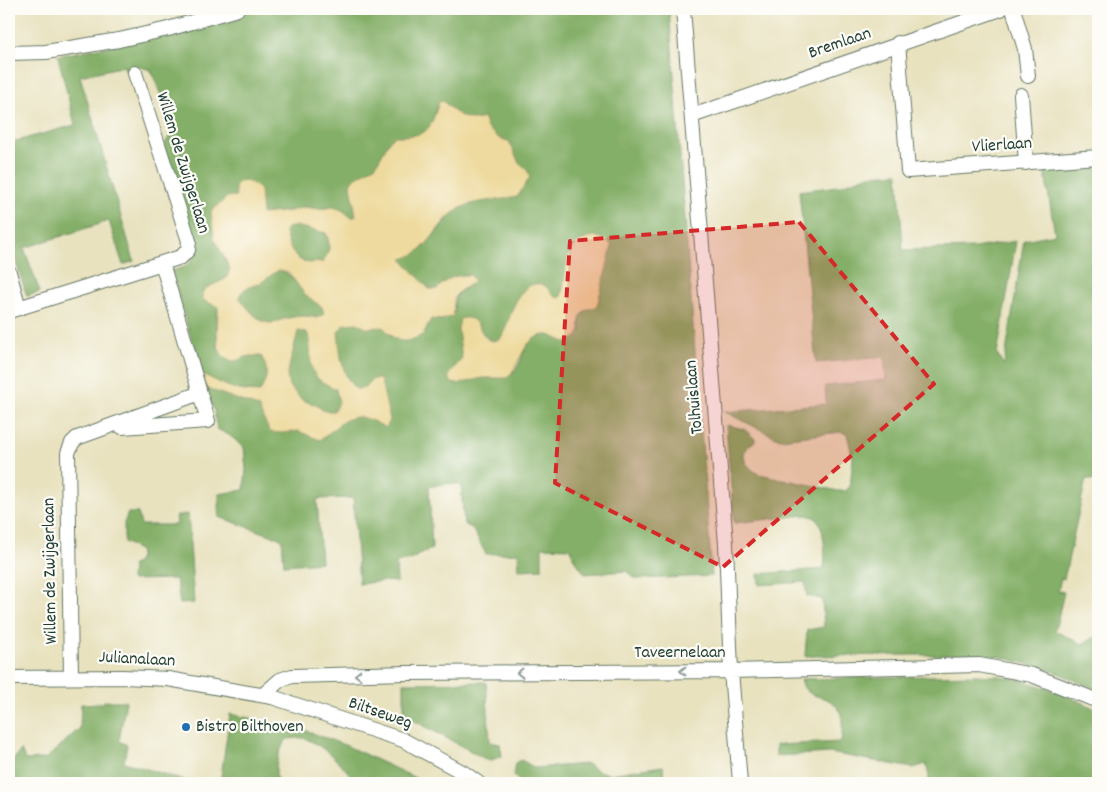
<svg xmlns="http://www.w3.org/2000/svg" width="1107" height="792" font-family="Dekko,sans-serif">
	<style>
		.forest { fill: #84af67; stroke: #52764e; fill-rule: evenodd }
		.sand { fill: #eeda9e; stroke: #868c69; fill-rule: evenodd }
		.lines { fill: none; stroke-linecap: round; stroke-linejoin: round }
		.minor-casing { stroke: #657765; stroke-width: 16 }
		.minor { stroke: #fff; stroke-width: 14 }
		.oneway { stroke: #8f9e9a }
		.marked { fill: #d62828; fill-opacity: 0.2; stroke: #d62828; stroke-width: 4; stroke-dasharray: 10 6; stroke-linejoin: round }
		.poi-dot { fill: #1f6fb2; stroke: #fdfcf7; stroke-width: 2 }
		.labels { text-anchor: middle; dominant-baseline: central; stroke-width: 4.5; stroke-linejoin: round; paint-order: stroke }
		.street-label { font-size: 18px; fill: #1f3d34; stroke: #fdfcf7 }
		.poi-label { font-size: 18px; fill: #1f3d34; stroke: #fdfcf7; text-anchor: start }
	</style>
	<rect width="100%" height="100%" fill="#fdfcf7"/>
	<filter id="ink" filterUnits="userSpaceOnUse"><feTurbulence type="fractalNoise" baseFrequency=".02" numOctaves="2"/><feDisplacementMap in="SourceGraphic" scale="10" xChannelSelector="R" yChannelSelector="G"/><feConvolveMatrix kernelMatrix="1 2 1 2 8 2 1 2 1" color-interpolation-filters="sRGB"/></filter>
	<filter id="wash" filterUnits="userSpaceOnUse"><feTurbulence type="fractalNoise" baseFrequency=".0096" numOctaves="4" result="noise"/><feDisplacementMap in="SourceGraphic" scale="20" xChannelSelector="R" yChannelSelector="G"/><feGaussianBlur stdDeviation="1.12" result="paint"/><feColorMatrix in="noise" values="0 0 0 0 0 0 0 0 0 0 0 0 0 0 0 0 0 1.4 0 .05"/><feComposite in="paint" operator="in"/></filter>
	<g filter="url(#wash)">
		<rect width="100%" height="100%" fill="#e8e2bf"/>
		<path class="forest" d="M252,9H669L712,576L636,579L626,571L585,574L574,559L570,548L542,547V569L519,570L518,553L486,554L472,528L464,524L461,485C449,482 440,484 429,487L432,549L421,553L413,559L396,563L397,582L383,581L359,584L353,498L317,499L321,562L284,565L282,539L219,517V494L244,490L246,470L244,447L229,435L217,429L214,411L206,388L258,407L282,433L298,431L320,440C336,429 347,411 368,419C375,421 379,426 386,427L381,381L377,378L370,381L365,388L356,389C341,376 340,352 337,332L345,324L357,323L384,326L391,336L423,335L431,319L442,320L455,310C452,290 464,293 473,280L471,275C454,275 449,277 437,289H429L402,259L423,248L453,213L467,205L486,200L517,197L530,177L527,170L519,163L509,141L500,139L486,127L484,118C466,123 456,113 443,101L439,102C429,133 428,136 395,136L390,140L376,165L352,180L351,185L357,216L352,218L342,210L333,207L319,209L305,207L290,211L262,214L260,190L236,196L224,257L230,269L227,278L207,288L211,304L218,307L216,320L218,349L234,361L249,356H261C269,370 268,377 260,392L232,389L202,374L171,271L182,268L190,263L193,253L164,145L174,129L151,70L140,67L125,70L124,66L80,76L134,261L123,265L109,221L24,248L40,292L27,296L9,241V143L75,125L58,56L159,36ZM576,243L612,246L597,306C582,311 579,314 581,331L562,341C555,337 549,334 540,336C521,341 525,362 513,372C501,383 481,375 467,381L459,364L462,359L460,344L478,324C482,334 488,344 500,339L507,327L512,312L547,288L554,297L558,298L561,297L570,251Z
			M1098,165V481L1086,479L1064,579L1061,578L1058,591L1064,592L1055,631L1082,644L1098,636V690L1053,671L1002,657L983,655H916L805,656L807,630L824,627L822,599L807,596L805,582L759,585L758,574L823,569C827,561 824,530 819,522C816,517 811,516 805,515L734,523L726,425L744,429L756,440C753,443 749,445 747,448C738,459 751,470 759,474L838,491H845L850,487L853,459L847,434L841,432L780,439L725,412L826,404L825,386L886,380L884,357L816,363L799,191L839,186L870,175L898,173L903,250L975,248L1016,241L997,355L1004,365L1024,240L1055,234L1044,168Z
			M296,226L325,233C331,245 330,250 323,262C318,262 310,264 305,262C293,258 287,243 285,231L287,228Z
			M279,270C298,276 305,298 322,307L324,314L316,318C304,314 293,316 281,320C277,321 272,324 269,323C257,322 246,306 239,297C243,286 253,287 262,282C268,278 273,273 279,270Z
			M298,331L307,332C312,343 310,352 312,364C314,374 328,385 336,389L339,402L334,411H324L316,405L302,400L289,386L287,375Z
			M128,513H138L141,525H177L176,516L188,514L194,603L180,604L176,579L131,580L132,565L137,563L140,557L139,550L124,542V523Z
			M975,675C985,676 997,675 1006,677C1038,683 1069,696 1098,710V783H929V776L926,764L913,768L830,753L776,756V745L841,742C842,732 844,720 839,710C829,691 805,703 801,679Z
			M486,682L490,742L500,744L502,756L489,761L404,715V683Z
			M104,701H126L119,741L127,745L124,762L193,783H9V759H14L21,750L25,760L46,759L80,728L81,704L102,703Z
			M230,714L302,729L347,746L426,783H356C346,767 321,743 303,738C298,737 292,739 287,739C278,751 273,769 278,783H220Z
			M521,760L535,768L587,764L598,771L609,774L663,766L664,783H523L513,776L515,763Z"/>
		<path class="sand" d="M443,101C455,113 466,123 484,118L486,127L500,139L509,141L519,163L527,170L530,177L517,197C496,201 471,199 453,213C435,227 427,254 402,259L429,289H437C449,277 454,275 471,275L474,281C468,287 455,291 454,300C453,306 455,310 453,316L442,320L431,319L423,335C402,344 398,344 383,327L366,328L357,323L345,324L338,332C340,351 341,376 356,389L365,388L370,381L377,378L381,381L390,420L386,428C380,425 374,421 368,419C347,411 336,429 320,440L298,431L282,433L270,432L258,407L206,388L202,374C225,385 234,392 260,392C268,377 269,370 261,356C257,356 253,356 249,356C244,357 238,361 234,361C210,360 219,322 218,307L203,300L202,293L207,288L227,278L230,269L214,238L211,212L227,197L236,196L235,186L241,180L252,183L260,190L262,214L290,211L305,207L319,209L333,207L342,210L352,218L356,216L351,185L352,180L376,165L390,140L395,136C428,136 429,133 439,102ZM296,226L326,233C331,245 330,251 323,262C318,262 310,264 305,262C293,259 287,243 285,231L287,228ZM279,270L289,273L306,296L322,307L324,314L316,318C304,314 293,317 281,320C278,321 272,324 269,323C257,322 246,306 239,297C243,286 253,287 262,282C268,278 273,273 279,270ZM298,331L307,332C313,345 307,366 316,376C320,382 330,386 336,389L339,402L334,411H324L316,405L302,400L289,386L287,375Z
			M594,236L607,240L612,246L597,306C593,309 587,307 583,313C573,326 590,334 567,342C559,341 553,334 545,335C523,336 521,365 507,378H482L458,384L452,383L449,379V374L462,359L458,329L460,319C485,311 477,349 500,339C510,325 515,281 540,284C549,285 550,296 558,298L561,297C569,269 559,245 594,236Z"/>
	</g>
	<g filter="url(#ink)">
		<g class="lines">
			<defs>
				<path id="minor" d="M683,9L726,544L731,671L740,783
					M1013,9L1025,49L1028,76
					M898,43L908,171L1098,157
					M9,53L46,52L119,40L168,29L237,9
					M1021,95L1026,163
					M692,116L1001,9
					M9,272L19,308
					M9,311L181,257L188,250L189,241L135,73
					M122,427L208,421L162,263
					M71,677L68,453L72,443L77,438L200,393
					M9,678L123,677L168,679L272,697L403,740L464,773L478,783
					M263,695L280,680L292,676L407,673L731,671L979,665L1032,675L1098,701"/>
			</defs>
			<use href="#minor" class="minor-casing"/>
			<use href="#minor" class="minor"/>
		</g>
		<defs><path id="oneway-chevron" d="M-2-3.5L2.5 0L-2 3.5" fill="none" stroke-width="1.6" stroke-linecap="round" stroke-linejoin="round" transform="scale(1.25)"/></defs>
		<g class="oneway">
			<use href="#oneway-chevron" transform="translate(683 671) rotate(180)"/>
			<use href="#oneway-chevron" transform="translate(520 673) rotate(180)"/>
			<use href="#oneway-chevron" transform="translate(358 675) rotate(179)"/>
		</g>
	</g>
	<path class="marked" d="M799,222L934,384L723,567L555,483L570,241Z"/>
	<circle class="poi-dot" cx="186" cy="727" r="5"/>
	<g class="labels">
		<g class="street-label">
			<text transform="translate(840 44) rotate(-19)">Bremlaan</text>
			<text transform="translate(1002 146) rotate(-4)">Vlierlaan</text>
			<text transform="translate(182 163) rotate(73)">Willem de Zwijgerlaan</text>
			<text transform="translate(695 397) rotate(-95)">Tolhuislaan</text>
			<text transform="translate(51 571) rotate(-91)">Willem de Zwijgerlaan</text>
			<text x="680" y="653">Taveernelaan</text>
			<text transform="translate(137 660) rotate(3)">Julianalaan</text>
			<text transform="translate(380 714) rotate(19)">Biltseweg</text>
		</g>
		<g class="poi-label">
			<text x="196" y="727">Bistro Bilthoven</text>
		</g>
	</g>
	<rect width="1107" height="792" fill="none" stroke="#fdfcf7" stroke-width="30"/>
</svg>
